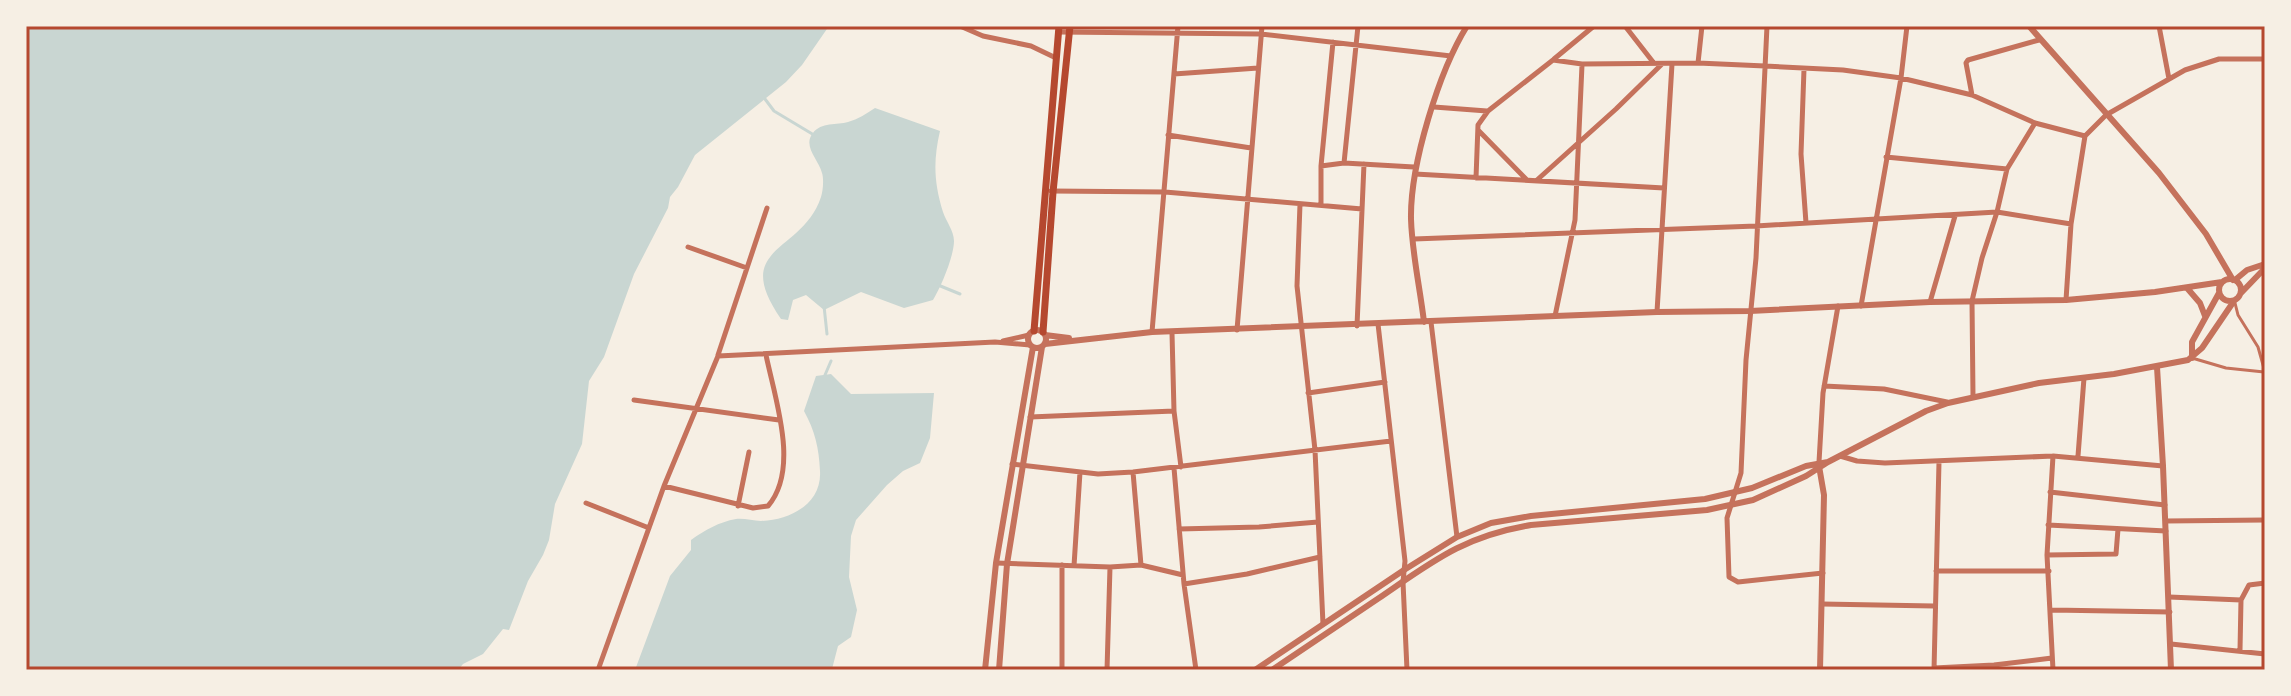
<svg xmlns="http://www.w3.org/2000/svg" width="2291" height="696" font-family="'IBM Plex Sans',sans-serif">
	<style>
		.water { fill: #c9d6d2 }
		.lines { fill: none; stroke-linecap: round; stroke-linejoin: round }
		.stream { stroke: #c9d6d2; stroke-width: 3 }
		.service { stroke: #c5725c; stroke-width: 3 }
		.minor { stroke: #c5725c; stroke-width: 5 }
		.tertiary { stroke: #c5725c; stroke-width: 6 }
		.secondary { stroke: #b5482f; stroke-width: 7 }
		.neatline { fill: none; stroke: #b5482f; stroke-width: 3 }
	</style>
	<rect width="100%" height="100%" fill="#f6efe4"/>
	<path class="water" d="M26,26H829L802,65L786,82L695,155L678,187L670,197L668,208L634,274L604,357L589,381L582,444L555,504L549,540L543,555L528,581L509,630L503,629L483,654L463,664L458,670H26Z
		M875,108L940,131C933,161 934,183 943,212C946,221 954,231 954,241C954,256 941,287 933,300L904,308L861,292L824,310L806,295L793,300L788,320L781,319C730,245 802,254 821,197C823,191 824,179 822,173C819,160 802,146 813,133C821,122 837,125 848,122C858,119 866,114 875,108Z
		M831,374L851,394L934,393L930,438L920,463L903,471L887,485L856,520L851,536L849,577L857,610L851,637L838,646L832,669L635,670L670,576L691,550V540C705,530 719,522 736,519C744,518 753,521 761,521C791,520 822,503 820,471C819,448 815,431 804,411L816,376Z"/>
	<g class="lines">
		<path class="stream" d="M765,99L774,111L814,135
			M938,285L960,294
			M824,306L827,334
			M825,375L831,361"/>
		<path class="service" d="M2235,303L2238,315L2258,347L2265,372
			M2192,358L2226,368L2264,372"/>
		<path class="minor" d="M960,26L983,36L1031,46L1056,58
			M1625,26L1653,62
			M1767,26L1756,258L1746,360L1741,473L1727,518L1729,577L1738,582L1823,573
			M2159,26L2169,79
			M1058,32L1261,34L1451,56
			M1554,59L1594,26
			M1698,63L1702,26
			M1804,69L1801,154L1806,223
			M1174,74L1258,68
			M1972,95L1966,63L1968,60L2039,40
			M1434,107L1487,111
			M1478,130L1526,179
			M1168,135L1251,148
			M1886,157L2007,169
			M1344,163L1358,26
			M1321,166L1344,163L1414,167
			M1415,174L1664,188
			M1476,178L1478,125L1488,111L1553,60L1582,64L1698,63L1765,66L1843,70L1901,78L1972,95L2035,123L2085,136
			M1537,180L1616,109L1661,65
			M1051,191L1165,192L1362,209
			M1300,204L1297,286L1315,450L1323,624
			M1321,205V166L1333,42
			M1414,239L1756,226L1997,212L2071,224
			M688,247L747,268
			M2066,300L2071,224L2085,136L2106,115L2185,70L2219,59H2265
			M1930,302L1955,216
			M1861,306L1901,78L1907,26
			M1657,312L1672,64
			M1555,316L1575,220L1582,65
			M1431,322L1457,537
			M1378,324L1405,561L1403,582L1407,670
			M1357,326L1364,164
			M1237,330L1262,26
			M1152,332L1178,26
			M1172,333L1174,411L1181,467
			M1003,341L1029,335
			M718,355L767,208
			M1824,386L1884,389L1947,402
			M1308,393L1385,382
			M1973,396L1972,301L1982,258L1997,212L2007,169L2035,123
			M634,400L779,420
			M1030,417L1174,411
			M1840,456L1857,461L1885,463L2053,456L2163,466
			M2078,456L2084,378
			M1819,462L1823,393L1838,306
			M1012,464L1098,474L1133,472L1391,441
			M1174,468L1184,584L1196,670
			M1133,472L1141,565
			M664,486L753,508L768,506C800,469 775,399 766,355
			M2050,492L2165,505
			M586,503L649,528
			M738,506L749,452
			M2166,521L2265,520
			M2048,525L2166,531
			M1179,529L1259,527L1318,522
			M2047,555L2116,554L2118,529
			M996,563L1110,567L1141,565L1183,575
			M1062,565V670
			M1074,566L1080,472
			M1936,571H2049
			M1184,584L1247,574L1320,557
			M2169,597L2241,600L2249,585L2265,583
			M1822,604L1934,606
			M2052,610L2170,612
			M2171,644L2265,654
			M2240,650L2241,600
			M1934,668L1994,665L2052,658
			M598,670L664,486L718,356L995,342L1030,345
			M1107,670L1110,567
			M1934,670L1939,462
			M2053,670L2047,555L2053,456"/>
		<path class="tertiary" d="M2029,26L2159,173L2206,234L2233,280
			M2219 290a11 11 0 1 1 22 0a11 11 0 1 1-22 0Z
			M2235,280L2247,270L2265,264
			M2187,288L2200,303L2205,316
			M2241,293L2265,268
			M1424,322C1420,288 1412,253 1411,219C1410,165 1439,71 1467,26
			M1028 339a9 9 0 1 1 18 0a9 9 0 1 1-18 0Z
			M1045,335L1069,338
			M1045,344L1152,332L1657,312L1750,311L1930,302L2066,300L2155,292L2222,282
			M2192,358V342L2219,293
			M2157,367L2163,466L2171,670
			M1819,466L1824,495L1820,670
			M985,670L996,563L1033,347
			M999,670L1007,564L1042,347
			M1255,670L1404,570L1457,537L1491,523L1531,516L1705,499L1752,488L1806,466L1828,462
			M1272,670C1308,646 1343,622 1379,598C1433,561 1464,536 1531,525L1707,510L1753,500L1806,476L1828,462L1926,411L1948,403L2039,383L2114,374L2188,360L2202,348L2234,301"/>
		<path class="secondary" d="M1034,331L1059,26
			M1043,332L1053,192L1070,26"/>
	</g>
	<rect width="2291" height="696" fill="none" stroke="#f6efe4" stroke-width="56"/>
	<rect x="28" y="28" width="2235" height="640" class="neatline"/>
</svg>
